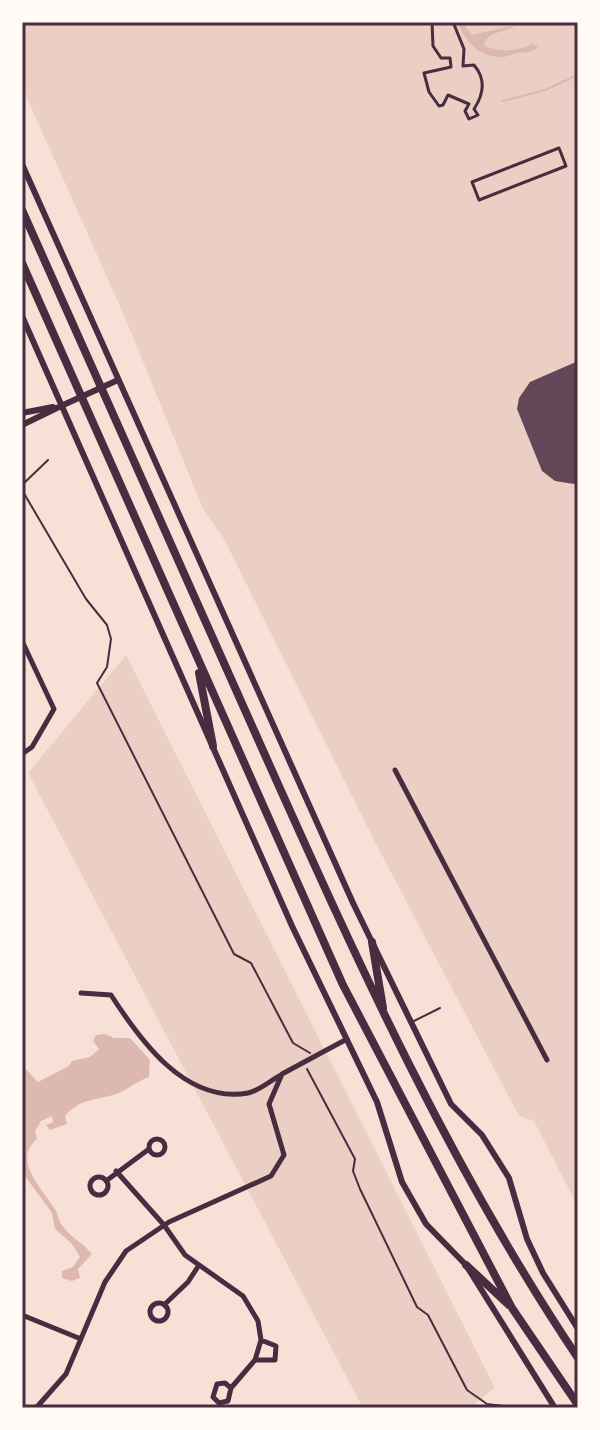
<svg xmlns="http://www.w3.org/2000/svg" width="600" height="1430" font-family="'Fira Sans',sans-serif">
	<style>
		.green { fill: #ebcfc5 }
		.water { fill: #dcb8b0 }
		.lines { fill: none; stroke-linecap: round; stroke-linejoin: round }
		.stream { stroke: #dcb8b0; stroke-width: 2 }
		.building { fill: #644757 }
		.path { stroke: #4a2c40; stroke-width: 2 }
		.service { stroke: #4a2c40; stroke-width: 2 }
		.pedestrian { stroke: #4a2c40; stroke-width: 3 }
		.minor { stroke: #4a2c40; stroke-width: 5 }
		.tertiary { stroke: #4a2c40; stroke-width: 6 }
		.secondary { stroke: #4a2c40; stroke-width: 6 }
		.trunk { stroke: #4a2c40; stroke-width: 8 }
		.neatline { fill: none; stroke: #4a2c40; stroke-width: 3 }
	</style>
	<rect width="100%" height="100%" fill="#f7e1d7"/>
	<path class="green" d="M22,22H578V1207L534,1121L519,1116L375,842L224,539L203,509L124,315L22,87Z
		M126,655L495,1388L470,1408H363L28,773Z"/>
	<path class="water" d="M458,22H472L465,26L472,35L516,25C505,34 487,30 484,46C501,52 515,52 532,44L538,47C529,55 523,51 514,54C489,64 466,47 458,22Z
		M105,1034L114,1038H130L150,1060L149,1077C137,1081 126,1091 116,1094C95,1101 80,1098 65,1116L67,1124L50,1130L46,1125L53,1122L52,1116L41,1121L35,1131L37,1139C11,1161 44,1190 56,1211C59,1217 59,1223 64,1228C72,1238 83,1243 92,1254L78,1269L80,1278L72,1281L62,1278V1271L73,1267L80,1257L72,1244L55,1229L52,1213L22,1172V1065L38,1082L69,1066L72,1061L90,1057L99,1049L93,1041L96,1035Z"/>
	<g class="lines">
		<path class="stream" d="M503,101L545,90L578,75"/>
	</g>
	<path class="building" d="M578,361V483L574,484L555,481L542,471L517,409L519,398L530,382Z"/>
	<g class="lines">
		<path class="path" d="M22,485L48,460
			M22,490L86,599L107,625L111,639L107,667L97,683L234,954L251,963L293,1043L310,1053
			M307,1069L355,1159L353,1171L360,1189L417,1307L428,1315L467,1390L487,1404L521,1408"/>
		<path class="service" d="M412,1022L440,1008"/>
		<path class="pedestrian" d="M432,22L433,46L441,58H450L451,67L424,73L429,92L439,106L443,105L448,95L469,104L465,111L469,119L478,115L474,109C484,94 486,79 474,65L463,66L464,49L453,22
			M559,148L566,166L479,200L472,182Z"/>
		<path class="minor" d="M22,641L54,709L32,747L22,754
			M395,770L547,1060
			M81,993L111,995C140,1040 185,1104 248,1093C259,1091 271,1080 281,1075
			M149 1147a8 8 0 1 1 16 0a8 8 0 1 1-16 0Z
			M116,1171L164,1225L185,1255L243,1296L258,1321L261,1340L255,1360L231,1388L228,1401L219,1403L213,1397L217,1384L225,1383L231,1388
			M90 1186a9 9 0 1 1 18 0a9 9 0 1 1-18 0Z
			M106,1181L149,1149
			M150 1312a9 9 0 1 1 18 0a9 9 0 1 1-18 0Z
			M164,1305L188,1282L199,1265
			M22,1315L81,1339
			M255,1360H275L276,1346L261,1340
			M36,1408L66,1374L105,1282L126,1251L169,1222L271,1176L284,1155L269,1104L282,1074L347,1039"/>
		<path class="tertiary" d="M22,164L353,903L451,1104L482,1135L509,1178L527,1239L543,1273L578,1329
			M22,316L292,926L377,1102L402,1182L426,1224L466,1265L555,1408
			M61,406L118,380"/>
		<path class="secondary" d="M22,413L53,407
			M22,425L61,406"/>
		<path class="trunk" d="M22,210C103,392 184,574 265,755C358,963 451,1169 578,1358
			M22,263L343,985L512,1308L578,1405
			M199,673L213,746
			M372,942L383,1008
			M466,1265L509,1305"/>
	</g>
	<rect width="600" height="1430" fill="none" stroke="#fffaf5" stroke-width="48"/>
	<rect x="24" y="24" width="552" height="1382" class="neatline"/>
</svg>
